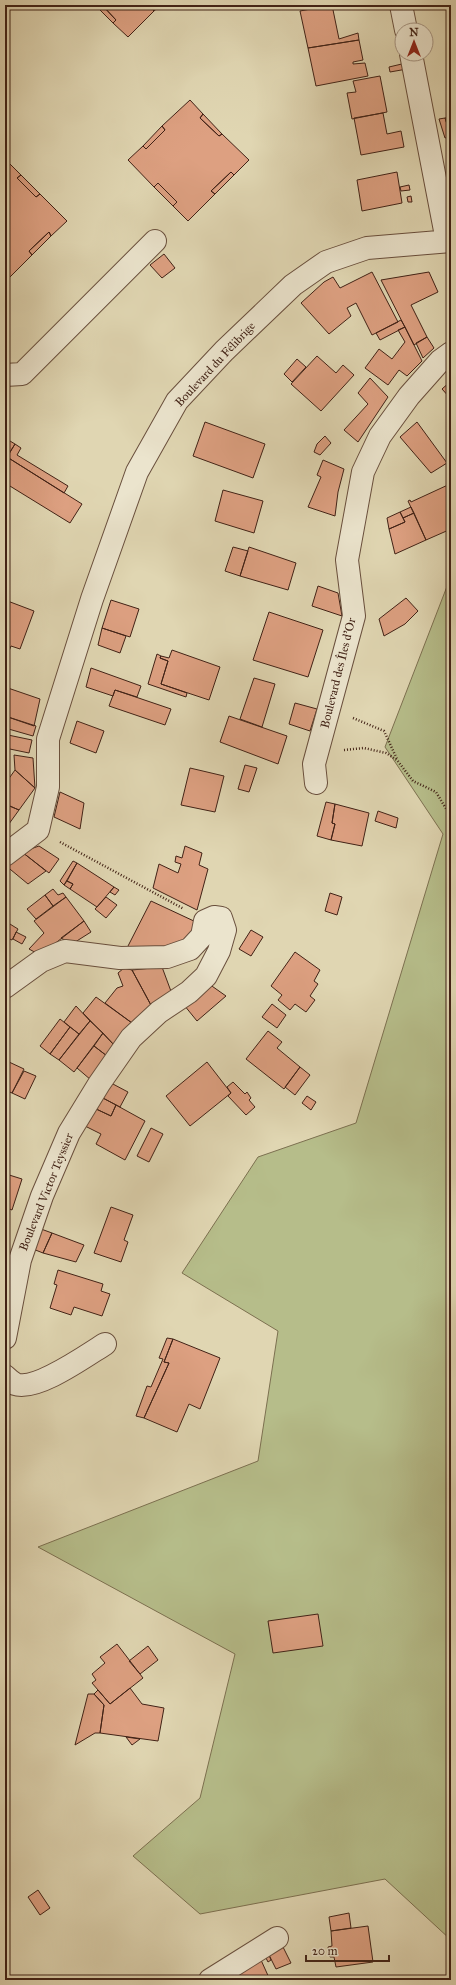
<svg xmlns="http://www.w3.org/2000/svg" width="456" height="1985" font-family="'IM FELL Great Primer',serif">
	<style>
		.green { fill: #b6bd8a; stroke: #7c7050 }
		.building { fill: #dda081; stroke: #412216 }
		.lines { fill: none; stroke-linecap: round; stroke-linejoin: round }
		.street-casing { stroke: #694f3d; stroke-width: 24 }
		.path { stroke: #412216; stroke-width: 2.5; stroke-dasharray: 1 2; stroke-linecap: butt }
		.street { stroke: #ebe4cd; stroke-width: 22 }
		.labels { text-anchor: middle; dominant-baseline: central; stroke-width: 3; stroke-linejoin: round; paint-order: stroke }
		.street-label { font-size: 12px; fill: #412216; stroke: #ebe4cd }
	</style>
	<rect width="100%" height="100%" fill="#e0d6b2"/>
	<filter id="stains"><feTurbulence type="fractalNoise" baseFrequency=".005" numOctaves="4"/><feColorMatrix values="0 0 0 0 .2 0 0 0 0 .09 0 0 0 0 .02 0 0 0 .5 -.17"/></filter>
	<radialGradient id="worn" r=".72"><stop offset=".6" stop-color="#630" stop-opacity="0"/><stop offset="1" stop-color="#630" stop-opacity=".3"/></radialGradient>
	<path class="green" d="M451,576V1940L385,1879L200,1914L133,1856L200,1798L235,1654L38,1547L258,1461L278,1331L182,1273L258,1157L356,1123L443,834L385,747Z"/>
	<path class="building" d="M95,5H102L116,20L113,23Z
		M102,5H153L151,8L154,11L128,37L113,23L116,20Z
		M153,5H161L154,11L151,8Z
		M332,5L339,39L358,33L359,40L308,48L300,11Z
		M359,40L363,60L353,62V64L365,63L368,76L316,86L308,48Z
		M406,63L407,69L390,72L389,67Z
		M380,76L387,112L352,119L347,93L356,92L353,81Z
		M190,100L203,114L200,118L219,136L222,134L249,160L234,175L231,172L211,191L215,194L188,221L173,206L177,202L158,183L154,187L128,160L143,146L146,149L165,130L162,126Z
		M383,113L387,134L401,131L404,147L361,155L354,118Z
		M203,114L222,134L219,136L200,118Z
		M451,116V137L445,118Z
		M445,118L451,136L445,138L439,119Z
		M162,126L165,130L146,149L143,146Z
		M6,160L21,175L17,178L36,197L40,194L67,221L51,236L49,232L29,251L32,255L6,281Z
		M231,172L234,175L215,194L211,191Z
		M397,172L402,203L362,211L357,180Z
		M21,175L40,194L36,197L17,178Z
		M158,183L177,202L173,206L154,187Z
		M409,185L410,190L401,191L400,187Z
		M411,196L412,202H408L407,197Z
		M49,232L51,236L32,255L29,251Z
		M164,254L175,268L162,278L150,265Z
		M372,272L398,322L372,335L356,303L347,308L351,316L329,334L301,303L324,282L333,277L340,288Z
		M429,272L438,292L411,305L427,337L414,345L381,280Z
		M401,320L405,327L380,340L376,333Z
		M405,327L422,361L407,376L399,370L388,385L365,368L379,349L392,359L405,342L398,330Z
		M427,337L434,348L423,358L416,343Z
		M317,356L336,373L343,365L354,375L321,411L291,384Z
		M297,359L306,367L292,382L284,374Z
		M370,378L388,397L358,442L344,430L368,404L358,393Z
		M451,381V399L442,389Z
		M205,422L265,444L253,478L193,456Z
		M417,422L447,463L431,473L400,437Z
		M325,436L331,443L320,455L314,452L317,444Z
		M5,438L15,444L7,457L82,504L70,523L5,483Z
		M15,444L21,448L17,455L68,486L64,493L7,457Z
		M323,460L344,469L338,492L335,516L308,507L321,477L317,475Z
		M450,484L451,529L426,540L408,501L410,500L411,502Z
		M223,490L263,501L254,533L215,521Z
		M411,507L414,513L403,518L400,512Z
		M400,512L405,522L389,529L387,518Z
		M414,513L426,540L395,554L389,529L405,522L403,518Z
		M233,547L248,551L240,576L225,571Z
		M249,547L296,563L288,590L240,576Z
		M318,586L338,593L342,616L312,606Z
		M406,598L418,611L405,624L384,636L379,619Z
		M5,600L34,611L20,649L11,646L5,661Z
		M111,600L139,609L130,637L102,628Z
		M269,612L323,630L308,677L253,660Z
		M102,628L126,636L120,653L98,645Z
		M172,650L220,667L209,700L161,684L168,661L160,658L161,656L169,658Z
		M157,654L161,656L160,658L168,661L161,684L187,693L186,697L148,684Z
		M91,668L141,686L137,697L115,690L113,696L86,687Z
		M254,678L275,684L262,727L240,719Z
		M5,687L40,699L34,726L5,716Z
		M115,690L171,709L165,725L109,706Z
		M295,703L317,709L310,731L289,724Z
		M5,716L36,726L33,736L5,728Z
		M229,716L287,736L278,764L220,742Z
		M77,721L104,731L96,753L70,743Z
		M8,735L32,740L29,753L5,748Z
		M14,755L33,758L35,788L15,770Z
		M245,765L257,768L249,792L238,789Z
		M190,768L224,776L215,812L181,805Z
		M15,770L35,788L19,810L5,804V784Z
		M60,792L84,803L80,829L54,817Z
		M326,802L335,804L332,823L335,824L331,840L317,836Z
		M5,804L19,810L6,828L5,827Z
		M335,804L369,813L362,846L331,840L335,824L332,823Z
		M378,811L398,818L396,828L375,821Z
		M39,846L59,859L49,873L22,852Z
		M185,846L202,853L199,865L208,869L197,910L153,888L159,864L178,873L181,864L175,862L176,856L182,858Z
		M22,852L46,871L28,884L5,865Z
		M73,861L77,863L64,885L60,881Z
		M77,863L114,887L97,907L70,889L73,884L67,881Z
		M67,881L73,884L70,889L64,885Z
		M114,887L119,890L115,895L110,892Z
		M53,889L58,895L63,893L66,897L53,906L45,895Z
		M330,893L342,897L337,915L325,911Z
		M45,895L53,906L36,919L27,909Z
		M66,897L84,921L40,955L29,949L44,933L34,921Z
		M106,897L117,905L106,918L95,909Z
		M151,901L196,922L193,935L165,951L127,948Z
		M5,921L18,929L12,940L5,937Z
		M84,921L91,932L72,944L61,938Z
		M251,930L263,937L251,956L239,949Z
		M16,932L26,937L22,944L13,939Z
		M295,952L320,970L314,981L318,984L310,996L315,1000L306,1012L295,1004L290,1010L278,1000L282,995L271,986Z
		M162,967L172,994L152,1007L132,970Z
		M124,968L132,970L152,1007L132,1023L105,1003L117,988L123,986L118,973Z
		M209,984L226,996L197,1021L184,1005Z
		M96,997L132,1023L115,1046L83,1013Z
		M272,1004L286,1015L277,1028L262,1017Z
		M76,1006L90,1021L79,1034L64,1022Z
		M60,1019L70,1027L50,1054L40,1046Z
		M90,1021L103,1033L74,1072L59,1060Z
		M70,1027L79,1034L59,1060L50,1054Z
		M268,1031L282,1042L277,1048L300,1067L284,1089L246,1059Z
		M103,1033L115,1046L107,1056L94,1046Z
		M94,1046L107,1056L91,1080L77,1068Z
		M9,1062L24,1069L12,1093L5,1090V1066H7Z
		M207,1062L231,1093L190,1126L166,1096Z
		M300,1067L310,1075L295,1095L285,1087Z
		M24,1071L36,1076L25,1099L12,1093Z
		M233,1082L245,1094L247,1092L251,1098L249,1100L255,1107L246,1115L228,1096L231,1093L227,1087Z
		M111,1083L128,1092L120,1107L101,1097Z
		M307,1096L316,1102L311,1110L302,1103Z
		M101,1097L116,1105L111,1116L94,1108Z
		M116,1105L145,1121L125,1160L96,1144L101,1134L85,1126L94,1108L111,1116Z
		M151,1128L163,1134L149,1162L137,1156Z
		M6,1174L22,1179L12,1210L5,1207Z
		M111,1207L133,1215L124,1240L128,1242L121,1262L94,1253Z
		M41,1229L52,1233L43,1253L33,1249Z
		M52,1233L84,1245L76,1262L43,1253Z
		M58,1270L103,1284L101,1291L110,1294L102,1316L74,1307L71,1315L50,1308L57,1285L54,1284Z
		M167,1338L173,1339L164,1362L169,1363L144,1418L136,1416L147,1386L151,1387L163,1359L159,1358Z
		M173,1339L220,1358L200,1409L189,1404L177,1432L144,1418L169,1363L164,1362Z
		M318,1614L323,1646L273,1653L268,1621Z
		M117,1644L143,1678L110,1704L92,1683L96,1680L92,1674L105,1663L100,1657Z
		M148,1646L158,1660L140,1674L129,1661Z
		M130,1688L142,1704L164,1708L158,1741L100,1733L104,1705L94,1694L98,1690L110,1704Z
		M88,1694H94L104,1705L100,1733H95L75,1745Z
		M126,1737L140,1739L132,1745Z
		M38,1890L50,1908L40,1915L28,1897Z
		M349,1913L351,1928L331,1931L329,1917Z
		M368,1926L373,1962L336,1967L334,1957H330L328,1947L332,1946L331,1931Z
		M283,1947L291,1963L276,1969L269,1955Z
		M269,1955L271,1960L268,1962L266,1958Z
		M261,1960L270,1980H238L236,1977Z"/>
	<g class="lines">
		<defs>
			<path id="street" d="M401,5L406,30
				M411,54L447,241
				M5,375L22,374L155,241
				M316,783L314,764L354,616L347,560L363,472L380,436L409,396L440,361L451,353
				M5,855L38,830L48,787V739L92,599L137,472L177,401L224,351L293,285L326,262L367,248L451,241
				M5,987L41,961L65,951L120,958L167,957L190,949L202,936L205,921L214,917L221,918L225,930L219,951L206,976L189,992L159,1012L131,1038L99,1084L69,1133L42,1196L20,1260L5,1338
				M5,1376C8,1379 12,1382 15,1384C36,1392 87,1355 105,1344
				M210,1980L277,1938"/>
		</defs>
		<use href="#street" class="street-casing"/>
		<path class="path" d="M353,718L384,731L397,759
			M344,750L364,748L386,753L397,760L413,781L436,792L451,817
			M60,842L184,909"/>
		<use href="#street" class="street"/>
	</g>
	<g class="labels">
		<g class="street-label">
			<text transform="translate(215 364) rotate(-47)">Boulevard du Félibrige</text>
			<text transform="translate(338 673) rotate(-76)">Boulevard des Îles d'Or</text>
			<text transform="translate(46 1192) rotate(-68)">Boulevard Victor Teyssier</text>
		</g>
	</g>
	<rect width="456" height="1985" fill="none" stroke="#e0d6b2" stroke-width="20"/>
	<rect x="6" y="6" width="444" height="1973" fill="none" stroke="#412216" stroke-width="2"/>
	<rect x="10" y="10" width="436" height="1965" fill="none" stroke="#412216"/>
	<g transform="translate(414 42)"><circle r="19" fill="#ebe4cd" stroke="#a79684"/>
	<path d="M0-3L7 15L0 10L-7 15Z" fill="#8f2418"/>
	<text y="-6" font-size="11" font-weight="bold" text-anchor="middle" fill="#412216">N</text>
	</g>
	<path d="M306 1955v6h83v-6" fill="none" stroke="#412216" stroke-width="2"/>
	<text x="312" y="1955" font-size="12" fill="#412216" stroke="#ebe4cd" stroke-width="3" paint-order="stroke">20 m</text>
	<rect width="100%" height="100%" filter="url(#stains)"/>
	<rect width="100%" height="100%" fill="url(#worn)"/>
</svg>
